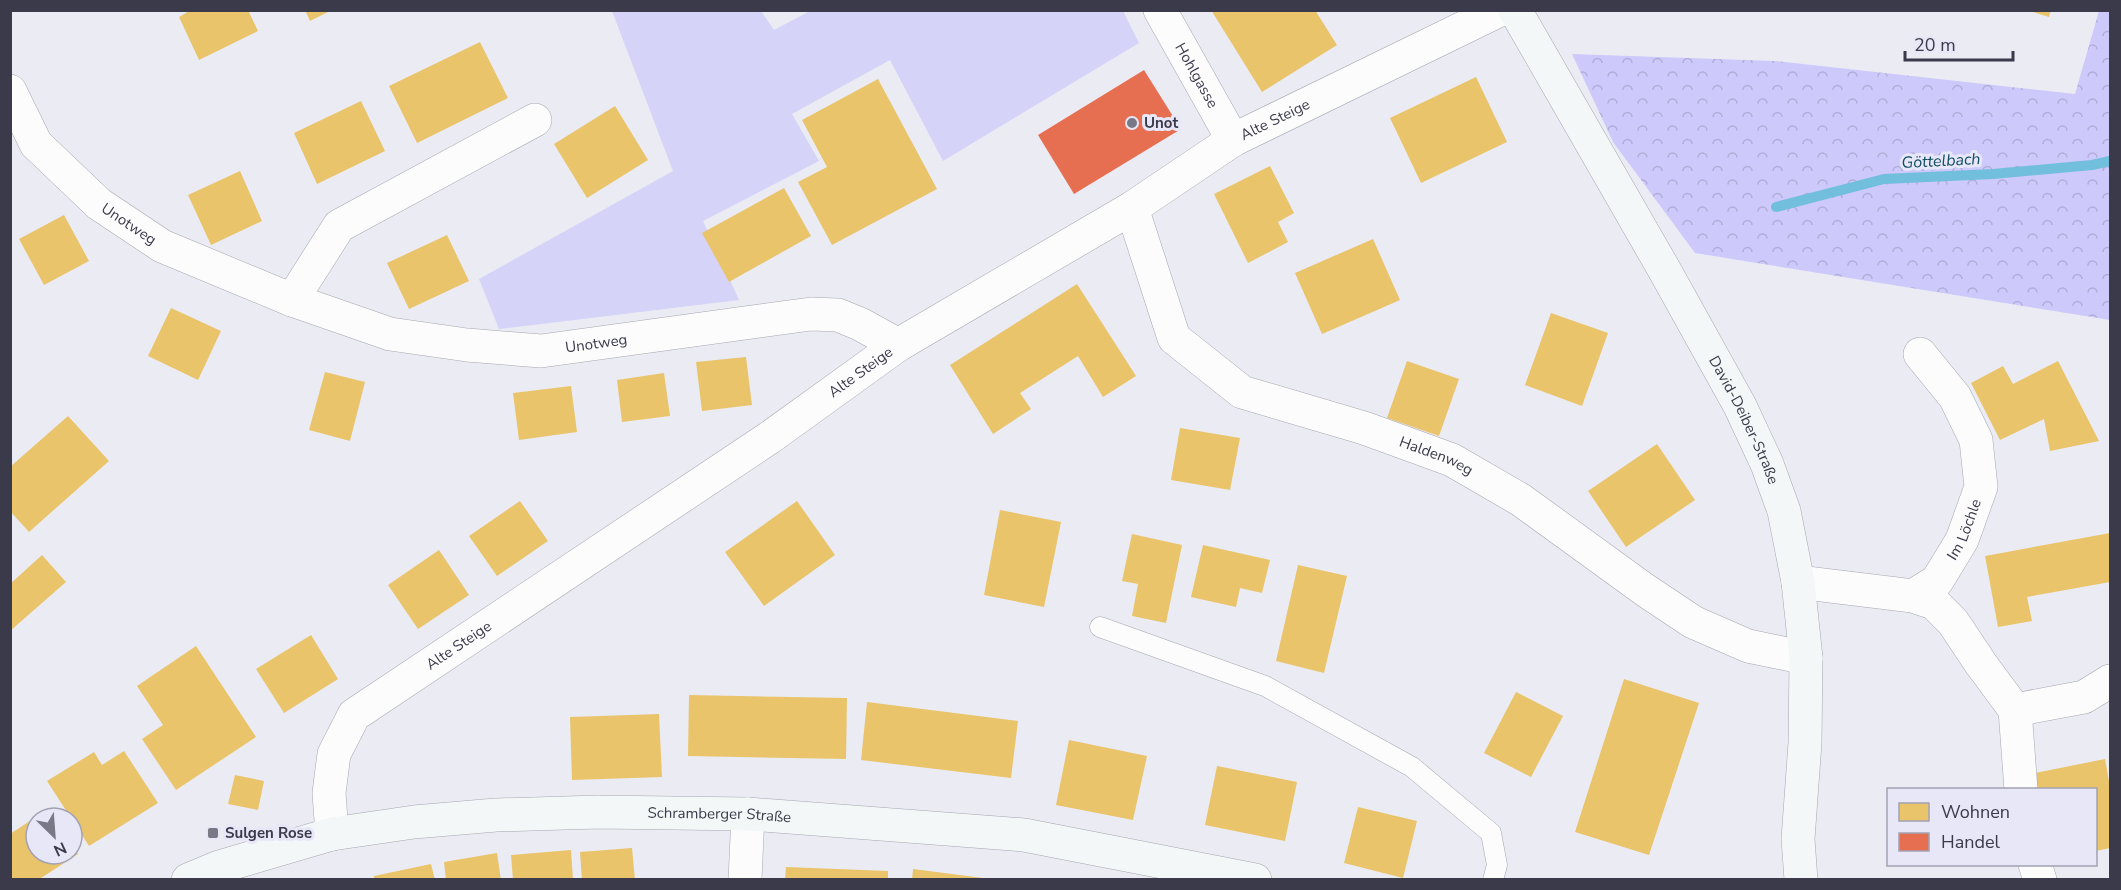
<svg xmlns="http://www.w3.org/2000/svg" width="2121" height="890" font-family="'Nunito Sans',sans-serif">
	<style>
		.grass { fill: #d5d3f7 }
		.forest { fill: url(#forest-crowns) }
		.homes { fill: #e9c46a }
		.shops { fill: #e76f51 }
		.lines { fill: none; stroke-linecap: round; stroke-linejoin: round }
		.stream { stroke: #71bedd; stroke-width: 10 }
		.lane-casing { stroke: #a6a6b1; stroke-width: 21 }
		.street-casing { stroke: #a6a6b1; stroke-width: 34 }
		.secondary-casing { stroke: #a6a6b1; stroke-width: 34 }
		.lane { stroke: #fcfcfd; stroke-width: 20 }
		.street { stroke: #fcfcfd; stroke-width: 33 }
		.secondary { stroke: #f4f7f7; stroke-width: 33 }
		.poi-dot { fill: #797886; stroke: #e7e7f8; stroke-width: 2 }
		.labels { text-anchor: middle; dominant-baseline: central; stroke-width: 6; stroke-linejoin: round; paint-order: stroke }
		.street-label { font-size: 15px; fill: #3b3a4b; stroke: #e7e7f8 }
		.poi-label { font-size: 15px; font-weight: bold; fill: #3b3a4b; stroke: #e7e7f8; text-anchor: start }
		.water-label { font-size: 16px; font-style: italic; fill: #114d63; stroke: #e7e7f8 }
	</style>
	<defs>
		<pattern id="forest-crowns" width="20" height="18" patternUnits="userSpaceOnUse" patternTransform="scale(1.5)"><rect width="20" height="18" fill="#cdc9fa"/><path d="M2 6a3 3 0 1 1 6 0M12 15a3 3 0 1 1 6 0" fill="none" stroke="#b1add8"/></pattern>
	</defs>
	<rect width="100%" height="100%" fill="#ebebf4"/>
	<path class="grass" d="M612,11H761L774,30L810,11H1123L1139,43L943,161L890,60L792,114L819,161L703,221L739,300L499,329L479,279L673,171Z"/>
	<path class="forest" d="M2099,11H2110V320L1695,253L1613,142L1572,54L1775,61L2075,94Z"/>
	<path class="homes" d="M191,10H248L258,31L199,60L179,17Z
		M305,10H332L310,21Z
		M1211,10H1315L1337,45L1262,92Z
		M2026,10H2051L2049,17Z
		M480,42L508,98L417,143L389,86Z
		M1476,77L1507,142L1421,183L1390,118Z
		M878,79L937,189L832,245L798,182L827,167L802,120Z
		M361,101L385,151L317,184L294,133Z
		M615,106L648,160L587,198L554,144Z
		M1270,166L1294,213L1278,222L1288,242L1248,263L1214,194Z
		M240,171L262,221L211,245L188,195Z
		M784,188L811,236L729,282L702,233Z
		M64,215L89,261L44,285L19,239Z
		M447,235L469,281L409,309L387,263Z
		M1373,239L1400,300L1322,334L1295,273Z
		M1077,284L1136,376L1103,397L1078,356L1020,393L1031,409L993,434L950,365Z
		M171,308L221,331L198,380L148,356Z
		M1551,313L1608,333L1582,406L1525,385Z
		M746,357L752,405L702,411L696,362Z
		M1407,361L1459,379L1439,436L1387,418Z
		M2058,361L2099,441L2050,451L2044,419L2000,440L1971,383L2003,366L2013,384Z
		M325,372L365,382L350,441L309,430Z
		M664,373L670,416L622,422L617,380Z
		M571,386L577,432L519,440L513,393Z
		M68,416L109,461L29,532L10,511V467Z
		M1180,428L1240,438L1230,490L1171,480Z
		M1657,444L1695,500L1626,547L1588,491Z
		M520,501L548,541L497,576L469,536Z
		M797,501L835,555L764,606L725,552Z
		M1000,510L1061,522L1044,607L984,595Z
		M2110,533V582L2027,597L2032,621L1998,627L1985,556Z
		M1132,534L1182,545L1166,623L1132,616L1138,584L1122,581Z
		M1203,545L1270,560L1262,593L1240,588L1236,607L1191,597Z
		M439,550L469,595L418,629L388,585Z
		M42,555L66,582L10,631V584Z
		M1298,565L1347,576L1324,673L1276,661Z
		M311,635L338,679L284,713L256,669Z
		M196,646L256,737L176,790L142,739L163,725L137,686Z
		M1624,679L1699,703L1649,855L1575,832Z
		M1516,692L1563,716L1531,777L1484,753Z
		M689,695L847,698L846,759L688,756Z
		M867,702L1018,721L1011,778L861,760Z
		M659,714L662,777L572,780L570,717Z
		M1069,740L1147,756L1133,820L1056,805Z
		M124,751L158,803L89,846L47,781L94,752L102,765Z
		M2105,759L2110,787V848L2096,851V790H2038L2035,773Z
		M1217,766L1297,782L1285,841L1205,825Z
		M235,775L264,781L258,810L228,804Z
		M1358,807L1417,821L1403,878L1344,863Z
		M48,809L54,818H36V854H72V845L78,854L38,880H10V834Z
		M632,848L635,880H582L580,852Z
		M571,850L573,880H513L511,855Z
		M497,853L501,880H446L444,862Z
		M431,864L435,880H374V876Z
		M786,867L888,871V880H785Z
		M913,869L983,878L982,880H912Z"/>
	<path class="shops" d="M1144,70L1181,129L1074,194L1038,135Z"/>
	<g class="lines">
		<path class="stream" d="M1776,207L1884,179L1993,174L2092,165L2110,161"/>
		<defs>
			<path id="lane" d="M1100,627L1265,686L1412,767L1491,833L1497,865L1493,880"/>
			<g id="street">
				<path id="s1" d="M1160,10L1233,140"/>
				<path id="s2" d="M10,91L36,144L99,204L162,246L292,300L390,334L467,345L541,351L811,314L838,315L860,324L898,345"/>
				<path id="s3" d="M1132,208L1174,338L1242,392L1364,428L1452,460L1521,500L1645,590L1693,622L1748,646L1806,658"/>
				<path d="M292,300L339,226L535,120"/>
				<path d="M1798,582L1913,596L1934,603L1953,622L1981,664L2015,710L2084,697L2110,681"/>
				<path id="s4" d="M1913,596L1937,581L1962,540L1981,487L1976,440L1955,397L1920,354"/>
				<path d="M2015,710L2021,790"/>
				<path id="s5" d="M332,834L329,793L334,754L354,715L769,438L898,345L1132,208L1233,140L1500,10"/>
				<path d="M2035,864L2040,880"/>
				<path d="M745,880L748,814"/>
			</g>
			<g id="secondary">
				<path id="s6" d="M1515,10L1665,271L1740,406L1767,464L1784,511L1798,582L1806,658L1805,743L1798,839L1801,880"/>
				<path id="s7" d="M188,880L219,867L332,834L414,822L496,815L598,812L748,814L1024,835L1255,880"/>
			</g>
		</defs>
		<use href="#lane" class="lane-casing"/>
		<use href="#street" class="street-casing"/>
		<use href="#secondary" class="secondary-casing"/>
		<use href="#lane" class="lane"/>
		<use href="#street" class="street"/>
		<use href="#secondary" class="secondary"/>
	</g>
	<g class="poi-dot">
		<circle cx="1132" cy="123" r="6"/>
		<rect x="207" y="827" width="12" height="12" rx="3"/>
	</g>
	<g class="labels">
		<g class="street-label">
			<text stroke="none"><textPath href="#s1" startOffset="75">Hohlgasse</textPath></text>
			<text stroke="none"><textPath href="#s5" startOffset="1222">Alte Steige</textPath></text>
			<text stroke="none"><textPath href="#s2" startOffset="182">Unotweg</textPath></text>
			<text stroke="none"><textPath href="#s2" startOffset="674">Unotweg</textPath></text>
			<text stroke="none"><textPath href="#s5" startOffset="736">Alte Steige</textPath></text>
			<text stroke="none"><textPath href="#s6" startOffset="470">David-Deiber-Straße</textPath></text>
			<text stroke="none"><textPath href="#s3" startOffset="428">Haldenweg</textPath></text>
			<text stroke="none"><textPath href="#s4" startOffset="87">Im Löchle</textPath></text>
			<text stroke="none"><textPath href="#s5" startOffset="250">Alte Steige</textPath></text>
			<text stroke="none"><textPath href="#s7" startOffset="540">Schramberger Straße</textPath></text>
		</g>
		<g class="poi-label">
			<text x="1144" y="123">Unot</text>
			<text x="225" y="833">Sulgen Rose</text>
		</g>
		<g class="water-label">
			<text transform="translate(1941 161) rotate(-3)">Göttelbach</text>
		</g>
	</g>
	<rect width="2121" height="890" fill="none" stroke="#3b3a4b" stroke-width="24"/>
	<rect x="1887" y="788" width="210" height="78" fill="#e7e7f8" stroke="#a2a2b3" stroke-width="1.5"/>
	<rect x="1899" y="803" width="30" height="18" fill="#e9c46a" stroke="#a2a2b3" stroke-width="1.5"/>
	<text x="1941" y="818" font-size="18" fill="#3b3a4b">Wohnen</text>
	<rect x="1899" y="833" width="30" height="18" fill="#e76f51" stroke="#a2a2b3" stroke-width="1.5"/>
	<text x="1941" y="848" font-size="18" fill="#3b3a4b">Handel</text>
	<g transform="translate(54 836) rotate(155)"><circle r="28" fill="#e7e7f8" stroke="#a2a2b3" stroke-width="1.5"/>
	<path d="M0-4.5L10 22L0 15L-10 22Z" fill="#797886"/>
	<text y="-9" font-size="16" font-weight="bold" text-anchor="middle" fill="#3b3a4b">N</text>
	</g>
	<path d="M1905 51v9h108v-9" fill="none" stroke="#3b3a4b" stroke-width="3"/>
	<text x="1914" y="51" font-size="18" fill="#3b3a4b" stroke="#e7e7f8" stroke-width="4.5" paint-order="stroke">20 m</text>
</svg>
